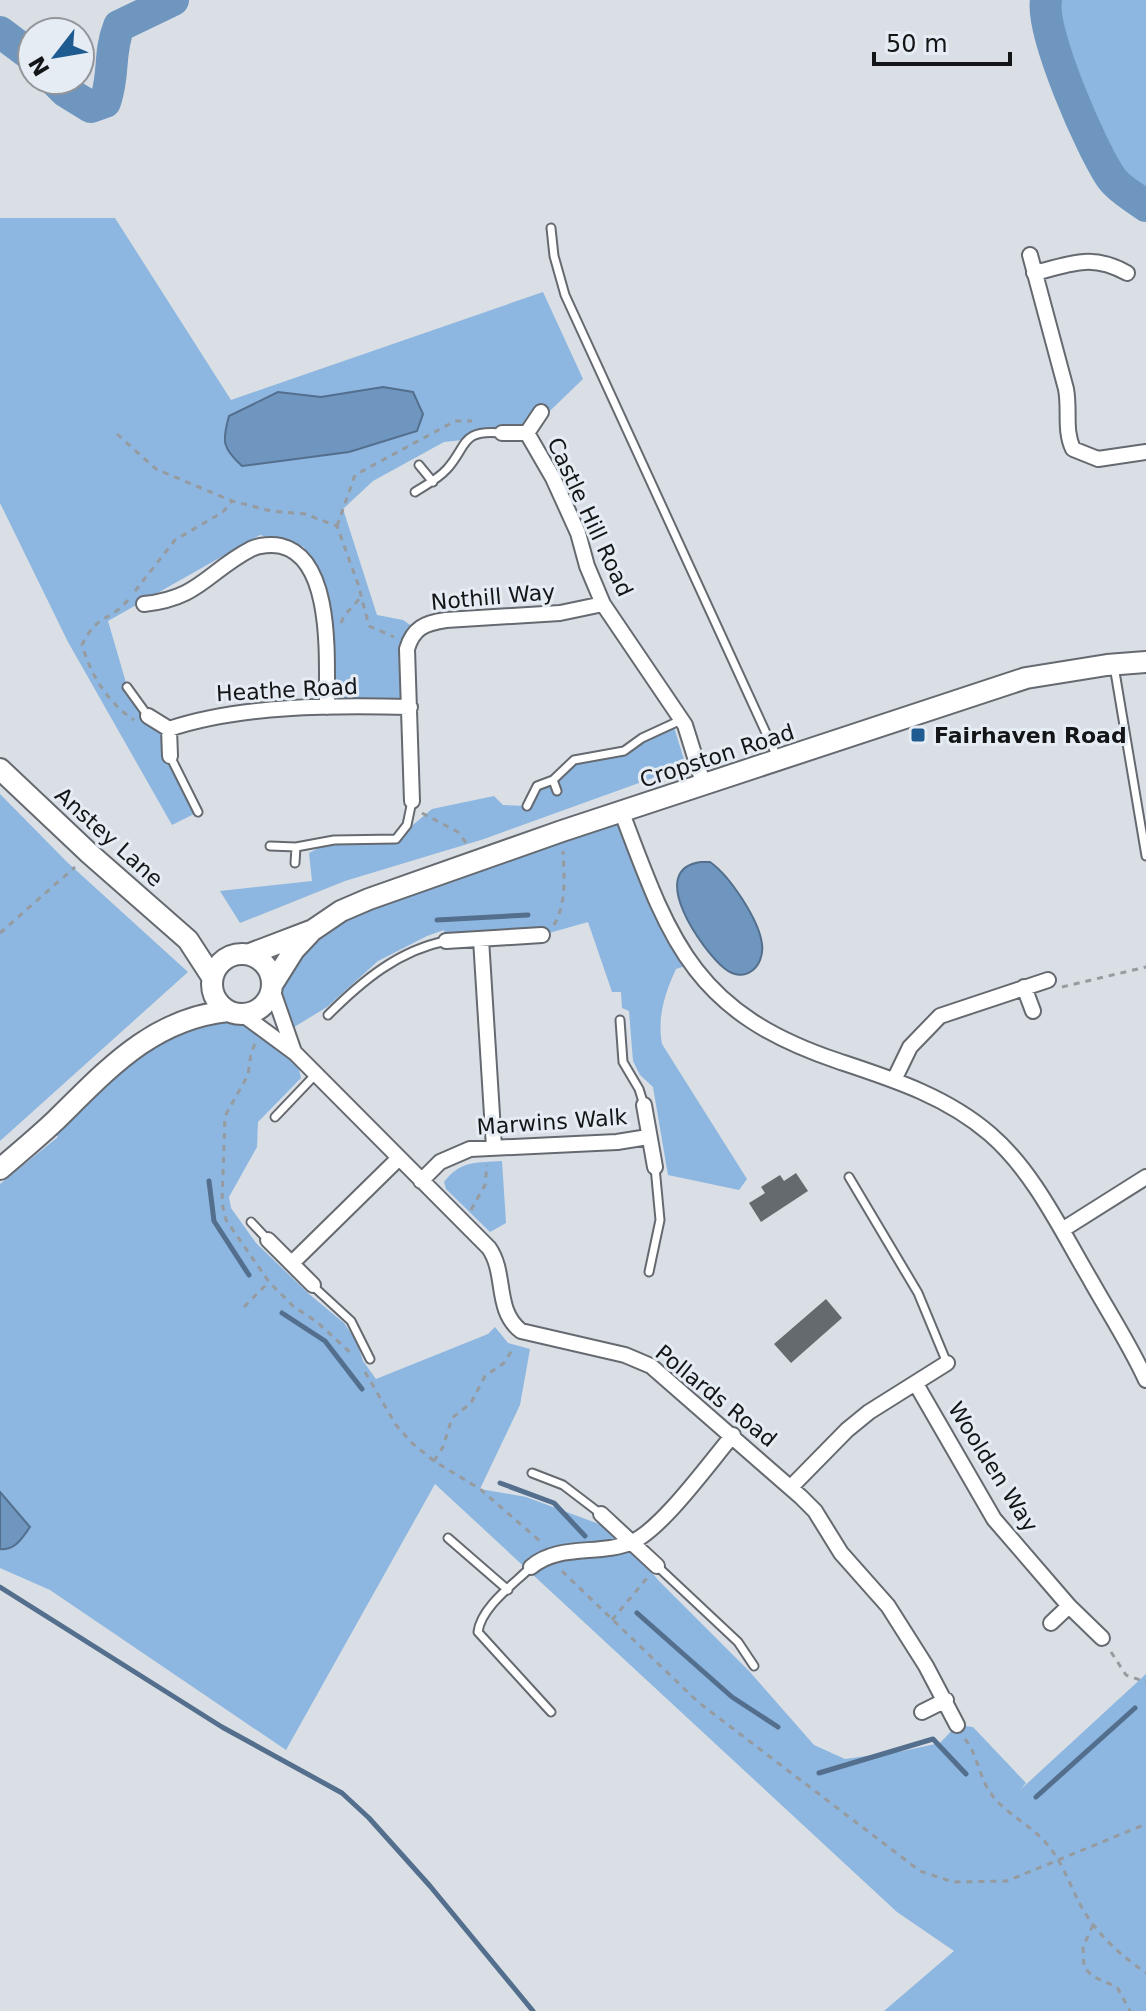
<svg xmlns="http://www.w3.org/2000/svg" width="1146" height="2011" font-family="'DejaVu Sans',sans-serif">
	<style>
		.green { fill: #8db6e0 }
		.water { fill: #6e96bf; stroke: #536f8d; stroke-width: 2 }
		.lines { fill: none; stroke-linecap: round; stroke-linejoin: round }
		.stream { stroke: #536f8d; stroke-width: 5 }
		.river { stroke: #6e96bf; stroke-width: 32 }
		.building { fill: #656a6f }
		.lane-casing { stroke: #656a70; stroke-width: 11 }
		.street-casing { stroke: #656a70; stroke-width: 18 }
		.secondary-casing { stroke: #656a70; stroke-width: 24 }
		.path { stroke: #969b9f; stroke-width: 3; stroke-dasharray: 6 6; stroke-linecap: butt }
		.lane { stroke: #fff; stroke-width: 7 }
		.street { stroke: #fff; stroke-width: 14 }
		.secondary { stroke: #fff; stroke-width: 20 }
		.poi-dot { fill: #1d5b91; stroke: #e6ecf3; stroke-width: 3 }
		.labels { text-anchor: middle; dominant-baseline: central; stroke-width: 6; stroke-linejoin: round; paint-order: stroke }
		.street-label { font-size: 22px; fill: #131517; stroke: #e6ecf3 }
		.poi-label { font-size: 22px; font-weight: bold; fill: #131517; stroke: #e6ecf3; text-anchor: start }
	</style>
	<rect width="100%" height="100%" fill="#d9dfe5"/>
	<path class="green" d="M1051,0H1146V197L1113,181L1053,47Z
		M0,218H115L231,400L543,292L583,379L527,433L444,442L373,481L343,509L377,615L403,620L416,629L405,707L332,702L324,623L304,547L260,535L108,621L127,686L148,716L169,729L170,756L198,812L172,825L68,642L0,503Z
		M673,724L686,766L484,839L345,881L240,923L220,891L312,881L309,853L334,840L396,839L432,809L494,796L503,805L527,806L537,786L553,780L574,760L624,751Z
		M0,794L67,862L188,972L0,1141Z
		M622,813L691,964L676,969C665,993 657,1017 662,1044L747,1179L739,1190L668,1175L653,1087L640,1075L633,1061L629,1011L622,1008L621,992H612L588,922L542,935L446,941L444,930L427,936L378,961L327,1007L286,1032L272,985L313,930Z
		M228,1011L295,1053L301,1078L258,1122L257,1147L229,1197L231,1208L256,1243L309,1294L344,1323L357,1342L363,1361L376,1379L488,1334L495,1327L508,1343L530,1349L520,1405L480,1489L526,1497L599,1524L626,1541L658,1580L749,1671L814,1745L845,1759L903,1751L940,1743L957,1725L973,1727L1026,1783L1020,1790L1146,1674V2011H884L954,1951L897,1912L435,1484L286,1750L50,1590L0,1568V1184L58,1137L51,1130L114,1064Z
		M502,1161L506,1223L490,1232L446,1189L444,1182C461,1160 476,1163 502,1161Z"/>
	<path class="water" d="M383,387L413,392L423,414L417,431L349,452L242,466C222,448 222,441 229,416L278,392L321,397Z
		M701,862H710C730,876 759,920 762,944C765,967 744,985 724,968C702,950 645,869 701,862Z
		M0,1492L30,1527C22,1538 15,1551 0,1549Z"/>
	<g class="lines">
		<path class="stream" d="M437,920L528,915
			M209,1181L214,1221L249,1275
			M282,1313L325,1341L362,1389
			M500,1483L554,1503L585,1536
			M0,1587L222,1727L342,1793L369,1818L430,1886L533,2011
			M637,1613L732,1697L778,1727
			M819,1773L933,1739L966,1774
			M1036,1797L1135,1708"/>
		<path class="river" d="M1046,0C1040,32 1092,151 1112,179C1120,190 1136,198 1146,206
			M0,32L32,56
			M54,80L65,91L91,107L105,102C115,74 108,54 119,26L173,0"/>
	</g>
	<path class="building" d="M796,1173L808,1191L761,1222L749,1203L765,1193L761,1187L780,1175L784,1181Z
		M826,1299L842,1318L791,1363L774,1344Z"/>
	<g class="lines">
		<defs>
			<path id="lane" d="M551,228L554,256L565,295L778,759
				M419,465L433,482
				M415,492C426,485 438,479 447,469C468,446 460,429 502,433
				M1114,666L1146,856
				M127,687L148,716
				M170,756L198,812
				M553,780L557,791
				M527,806L537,786L553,780L574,760L624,751L642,738L681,720
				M270,846L296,847L334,840L396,839L407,825L412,801
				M295,863L296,847
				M328,1015C362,981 399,950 446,941
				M620,1020L623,1062L639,1089L644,1105
				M275,1117L316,1074
				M849,1177L918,1293L947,1363
				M251,1222L268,1240
				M649,1272L660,1220L655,1167
				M313,1286L351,1321L370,1359
				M532,1473L563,1485L601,1514
				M448,1538L508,1590
				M657,1566L738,1642L754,1666
				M531,1567C514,1584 481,1607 478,1632L551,1712"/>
			<path id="street" d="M1030,255L1066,389C1070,410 1064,430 1073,449L1098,459L1146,452
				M1034,273C1072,264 1091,253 1127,273
				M502,433H527L541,412
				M527,433L553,478L578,533L587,566L603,604L685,725L704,786
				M144,604C200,598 207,572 251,549C259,545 272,544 281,546C335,559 326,665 327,707
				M148,716L169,729L170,756
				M169,729C240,705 334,705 410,707
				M412,801L407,649C413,628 425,623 446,620L560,613L603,604
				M622,813C671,944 695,1013 838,1061C892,1079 946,1096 990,1134C1034,1172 1061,1230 1090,1279C1109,1313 1130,1345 1146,1380
				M481,939L494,1147
				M446,941L542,935
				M1024,987L1033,1011
				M272,989L293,1049
				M242,1014L295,1053L489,1248C507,1274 494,1310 521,1331L625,1355L651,1366L801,1497L815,1511L841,1553L888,1606L926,1666L957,1725
				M894,1080L910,1047L940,1016L1048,980
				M644,1105L655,1167
				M421,1181L440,1162L470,1149L617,1142L648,1137
				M1062,1230L1146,1177
				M268,1240L313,1285
				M292,1263L398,1159
				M916,1384L994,1519L1069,1606L1102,1638
				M791,1487L847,1430L869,1412L947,1363
				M601,1514L657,1566
				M531,1567C559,1543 600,1556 632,1542C662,1529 710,1462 733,1435
				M1051,1623L1069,1606
				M922,1712L946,1700"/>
			<path id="secondary" d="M0,769L90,854L188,940L212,977
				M212 984a30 30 0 1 1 60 0a30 30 0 1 1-60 0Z
				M250,954L313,930L341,911L369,899L562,831L1026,678L1107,665L1146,662
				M272,985L294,950L310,933
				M0,1169C19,1153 38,1137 56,1120C108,1069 152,1019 228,1011"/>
		</defs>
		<use href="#lane" class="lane-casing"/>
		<use href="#street" class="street-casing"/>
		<use href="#secondary" class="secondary-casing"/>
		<path class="path" d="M117,434L156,469L232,501
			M337,526L355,475L455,421H472
			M135,591L175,540L223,512L232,501L271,511L305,514L337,526L358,584L369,626L394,637
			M128,600C110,622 97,613 82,645C91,675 107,702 134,720
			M341,623L344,616L362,596
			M422,813L458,832L467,844
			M554,925C567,902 564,876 563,851
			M0,933L75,867
			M1062,987L1146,967
			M255,1044L251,1053L248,1075L225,1116L222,1203L226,1220L269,1282L293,1306L317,1322L354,1356
			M471,1210L485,1185L487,1165
			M244,1307L269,1282
			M365,1372L396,1425L412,1443L434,1461L480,1489L541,1542
			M434,1461L443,1447L452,1418L471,1403L485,1376L504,1363L514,1347
			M562,1571L698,1702L920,1871L953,1882L1007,1881L1146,1824
			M612,1620L647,1578
			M1111,1652L1126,1675L1146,1682
			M965,1739C977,1754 978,1772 988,1789C1002,1813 1028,1822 1046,1843C1064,1863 1071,1890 1085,1913C1101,1938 1122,1956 1146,1973
			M1093,1925L1083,1947L1084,1967L1092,1976L1117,1987L1130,2011"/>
		<use href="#lane" class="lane"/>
		<use href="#street" class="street"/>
		<use href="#secondary" class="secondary"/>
	</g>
	<rect class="poi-dot" x="910" y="727" width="16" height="16" rx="4"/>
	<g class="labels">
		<g class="street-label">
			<text transform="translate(590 517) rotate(65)">Castle Hill Road</text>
			<text transform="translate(493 597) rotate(-5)">Nothill Way</text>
			<text transform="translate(287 690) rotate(-3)">Heathe Road</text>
			<text transform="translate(717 756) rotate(-18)">Cropston Road</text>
			<text transform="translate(109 837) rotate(42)">Anstey Lane</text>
			<text transform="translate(552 1122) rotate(-4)">Marwins Walk</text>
			<text transform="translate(716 1396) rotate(39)">Pollards Road</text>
			<text transform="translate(993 1467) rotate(58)">Woolden Way</text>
		</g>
		<g class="poi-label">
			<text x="934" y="735">Fairhaven Road</text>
		</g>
	</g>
	<g transform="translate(56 56) rotate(239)"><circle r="38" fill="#e6ecf3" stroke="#92969b" stroke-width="2"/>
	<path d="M0-6L14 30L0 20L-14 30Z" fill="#1d5b91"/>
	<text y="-12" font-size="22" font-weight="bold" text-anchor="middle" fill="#131517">N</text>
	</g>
	<path d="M874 52v12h136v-12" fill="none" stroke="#131517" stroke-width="4"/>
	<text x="886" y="52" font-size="24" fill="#131517" stroke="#e6ecf3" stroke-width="6" paint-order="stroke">50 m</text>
</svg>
